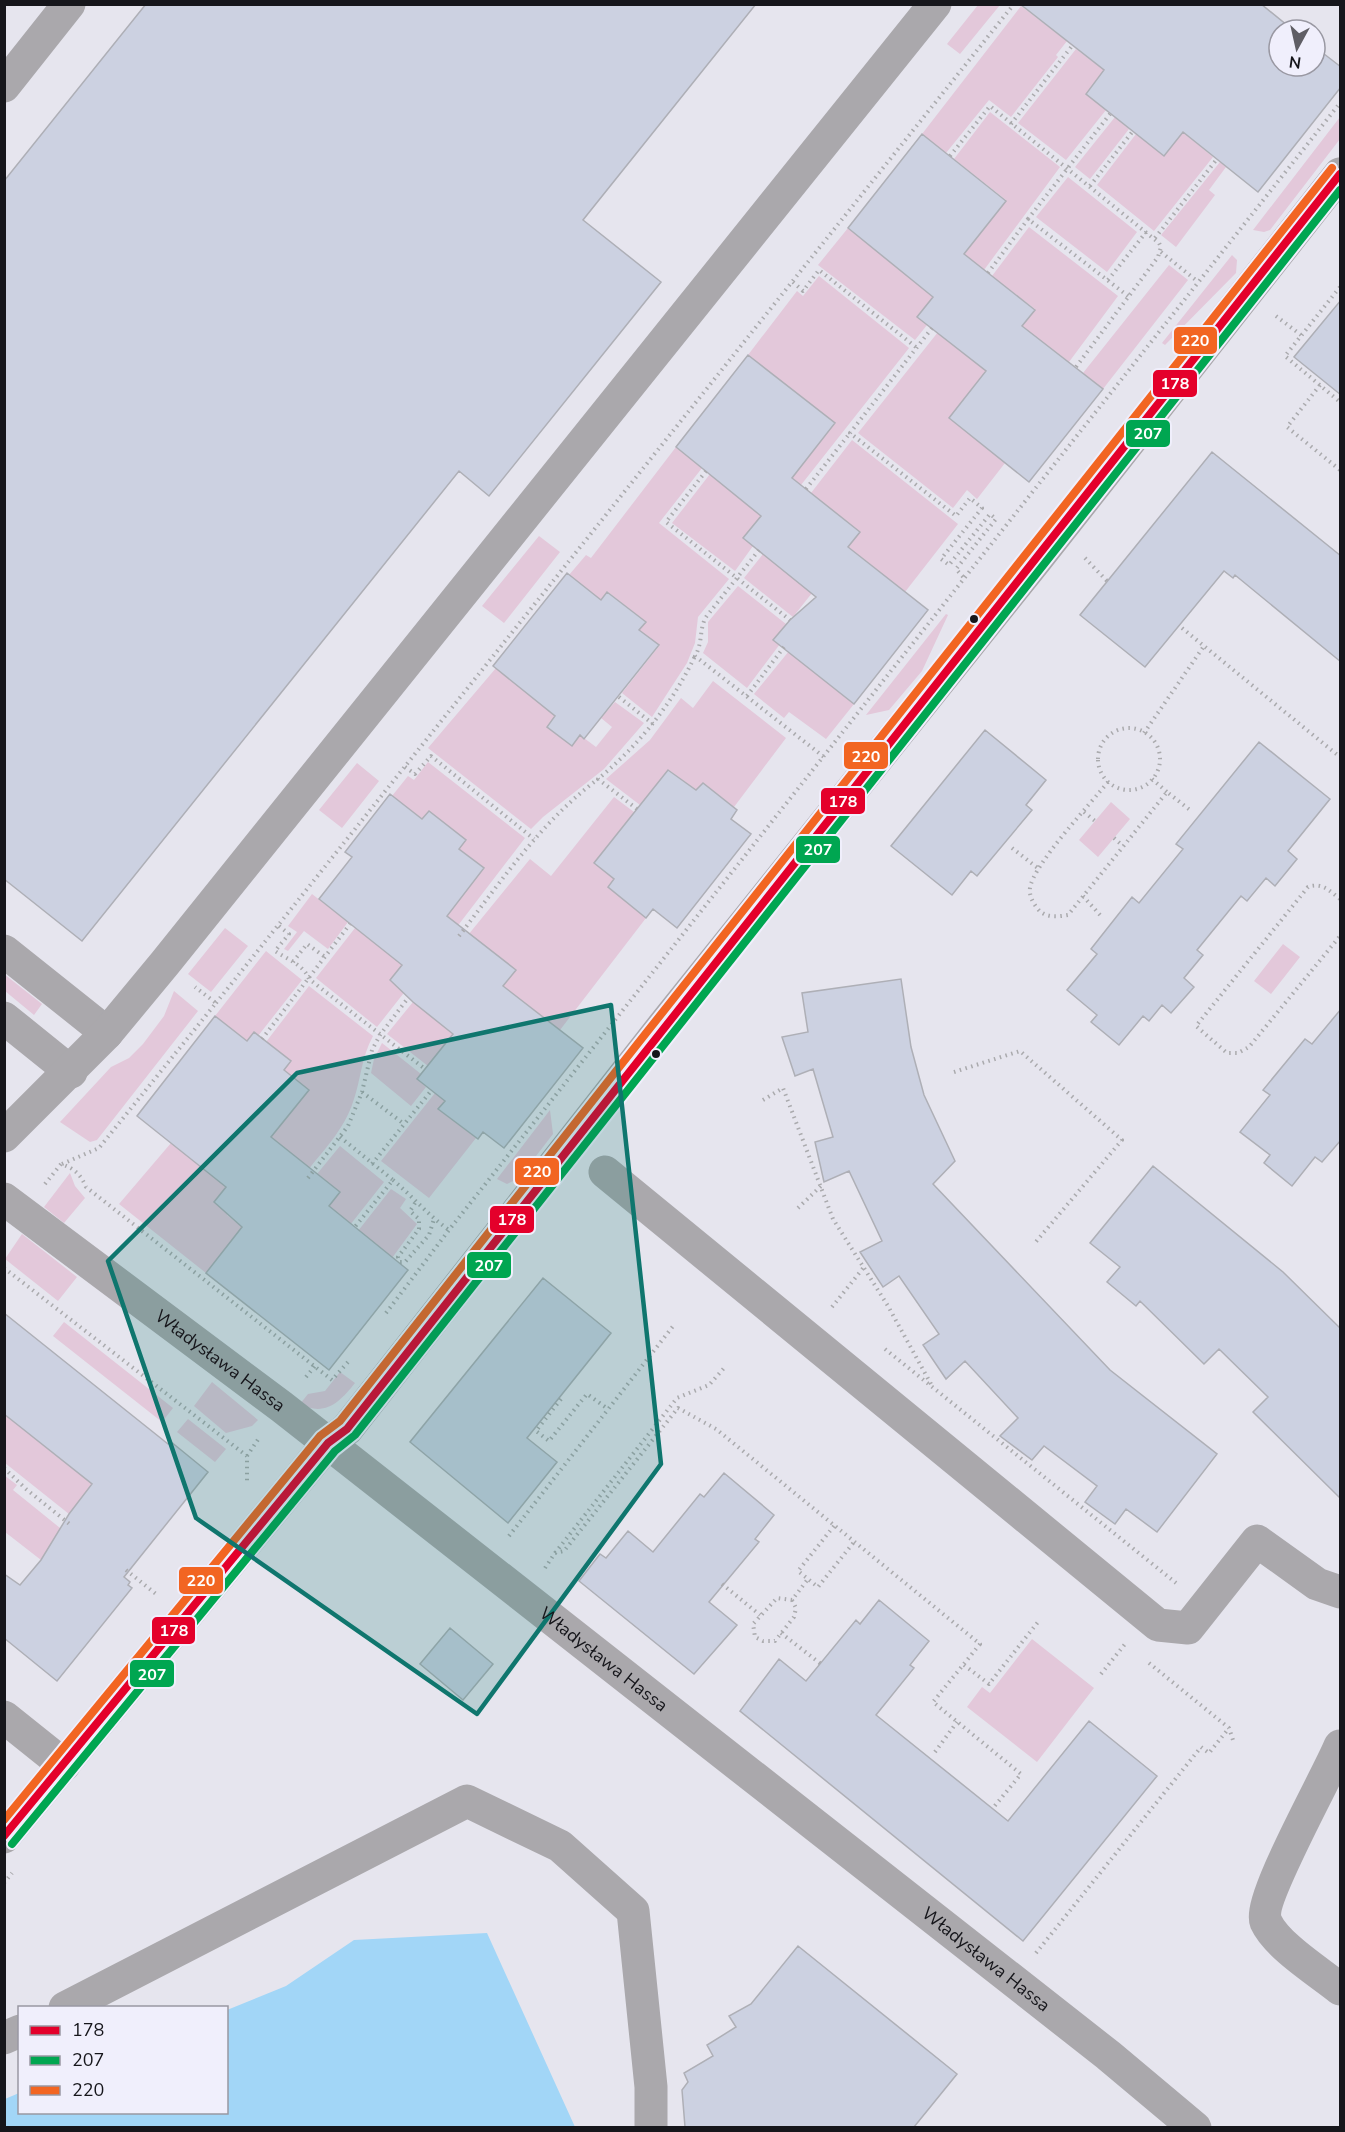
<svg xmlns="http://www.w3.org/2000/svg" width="1345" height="2132" font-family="'Nunito Sans',sans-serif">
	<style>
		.green { fill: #e3c8da }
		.water { fill: #a2d6f7 }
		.building { fill: #ccd1e1; stroke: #aeafb6; stroke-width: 1.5 }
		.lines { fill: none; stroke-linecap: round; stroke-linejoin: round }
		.path { stroke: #aaaaad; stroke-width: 4; stroke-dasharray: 1.5 4.5; stroke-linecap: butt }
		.minor { stroke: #aaa8ac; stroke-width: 33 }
		.bus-1-casing { stroke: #f0effc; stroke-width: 12 }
		.bus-2-casing { stroke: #f0effc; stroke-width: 12 }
		.bus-3-casing { stroke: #f0effc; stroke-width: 12 }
		.bus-1 { stroke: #e4002b; stroke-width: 8 }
		.bus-2 { stroke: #00a651; stroke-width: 8 }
		.bus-3 { stroke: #f26522; stroke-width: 8 }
		.marked { fill: #0f766e; fill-opacity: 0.2; stroke: #0f766e; stroke-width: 4.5; stroke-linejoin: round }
		.bus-dot { fill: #16161b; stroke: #f0effc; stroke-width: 2 }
		.labels { text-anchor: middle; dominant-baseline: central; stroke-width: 4.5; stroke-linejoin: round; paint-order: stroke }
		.street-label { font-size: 18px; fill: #16161b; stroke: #f0effc }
		.line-badge { stroke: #f0effc; stroke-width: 2 }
		.badge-label { font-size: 16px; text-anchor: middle; font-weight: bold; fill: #fff }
	</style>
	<rect width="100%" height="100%" fill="#e6e5ee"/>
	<path class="green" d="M978,5H1000L960,54L947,44Z
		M1021,6L1067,41L1056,55L1058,57L1011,117L989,100L946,153L922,134Z
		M1076,49L1104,70L1086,94L1106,110L1066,160L1018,123Z
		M990,112L1060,167L984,270L964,255L1006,200L954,159Z
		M1115,117L1129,129L1090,179L1075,167Z
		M1340,117V139L1270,230L1264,232L1253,230Z
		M1183,132L1213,157L1154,231L1097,185L1136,134L1164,156Z
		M1220,162L1226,167L1209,190L1215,195L1176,247L1161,235Z
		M1068,177L1137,232L1107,272L1036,217Z
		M1029,227L1118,296L1069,362L1022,326L1035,309L992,276Z
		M848,228L933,297L917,316L927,325L915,340L818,265Z
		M1232,255L1237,260L1236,273L1165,345L1162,343Z
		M1169,265L1188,280L1103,389L1083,373Z
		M819,276L909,348L801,485L792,478L835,423L748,355L797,291L803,296Z
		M938,332L986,371L949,418L1005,463L977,499L967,490L953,508L858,433Z
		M852,440L958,524L905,592L848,547L860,532L811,493Z
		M676,447L702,468L659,523L729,579L698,617L695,643L687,663L652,717L622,693L659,646L639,630L646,622L608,592L601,600L569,575L586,555L591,558Z
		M710,474L761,516L743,538L753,546L735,571L672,523Z
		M539,536L560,552L504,623L482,606Z
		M763,554L812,593L793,617L744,578Z
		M738,586L786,624L774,639L780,644L747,688L703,653L708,642V622Z
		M946,614L948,615L922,671L889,710L866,715Z
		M789,651L854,704L826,739L789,712L784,718L754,694Z
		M496,668L555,716L547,727L571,745L580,735L596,747L612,727L601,718L615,702L644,723L604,769L543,817L531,829L428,748Z
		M713,681L786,738L734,807L703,783L696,790L669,770L640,805L606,779L650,740L681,698L693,708Z
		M428,762L525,838L453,932L442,922L484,868L459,849L465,840L429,811L422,819L392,796L408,776L414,780Z
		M357,763L379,781L342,828L319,810Z
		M614,797L634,812L614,879L608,887L646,918L560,1030L503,986L515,971L464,940L530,859L551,876Z
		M1111,802L1130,819L1098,857L1079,840Z
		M312,894L348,922L328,949L304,931L288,951L284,949L297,932L288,926Z
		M225,928L248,946L211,992L188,974Z
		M355,928L391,956L407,958L390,980L403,991V994L377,1027L316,978Z
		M1283,944L1300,957L1271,994L1254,981Z
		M266,951L302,980L258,1036L247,1041L215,1016Z
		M4,974L42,1004L34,1015L5,991Z
		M309,986L373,1036C361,1058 361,1080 353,1102C344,1130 322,1152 304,1175L292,1154L271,1137L308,1090L284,1070L290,1061L266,1042Z
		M174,991L198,1011L97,1140L90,1142L60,1122L111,1067L129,1058L143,1044L164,1016Z
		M413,1002L465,1040L428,1066L387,1034Z
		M382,1043L421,1074L417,1079L426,1087L411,1106L371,1073L374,1059Z
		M435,1093L445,1101L439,1110L476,1138L429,1198L381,1161Z
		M550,1110L553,1134L519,1178L507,1184L497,1179Z
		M171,1143L231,1181L227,1215L242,1227L206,1273L119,1204Z
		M340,1146L384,1182L350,1225L328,1207L340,1192L317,1174Z
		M70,1173L75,1186L85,1198L64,1223L44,1207Z
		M391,1189L406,1199L400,1208L417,1224L392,1258L358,1231Z
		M22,1234L77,1277L58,1301L5,1259Z
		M64,1322L173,1408L162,1422L53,1336Z
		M340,1372L355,1383C340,1402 325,1417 300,1404L308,1394L325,1391Z
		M212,1382L258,1420L252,1426L226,1433L194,1406Z
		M4,1414L92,1484L69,1514L5,1463Z
		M188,1419L226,1449L215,1462L177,1432Z
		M4,1475L17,1485L13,1490L65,1532L41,1560L5,1532Z
		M1032,1639L1094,1688L1037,1762L967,1707L982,1687L990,1693Z"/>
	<path class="water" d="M487,1933L575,2127H5V2099L19,2093L20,2112H226L227,2010L286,1986L354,1940Z"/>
	<path class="building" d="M146,4H756L583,220L661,282L489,496L459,471L82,941L4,879V181Z
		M1020,4H1261L1293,30H1279V66H1315V47L1341,67V87L1258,192L1183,132L1164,156L1086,94L1104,70Z
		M922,134L1006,201L964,254L1035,310L1022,326L1103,389L1029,482L949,418L986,371L917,317L933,297L848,228Z
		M1341,300V395L1294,357Z
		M748,355L835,423L792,478L860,532L848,547L928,610L854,704L773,640L790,620L816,597L743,538L761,516L676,447Z
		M1212,452L1341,556V662L1235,575L1233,578L1224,571L1145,667L1080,615Z
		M567,573L601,600L607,592L646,622L639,630L659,645L584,739L580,735L572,746L547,727L555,716L493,666Z
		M985,730L1046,780L1026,805L1032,810L977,876L971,871L952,895L891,846Z
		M1259,742L1330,799L1288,851L1297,859L1275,886L1266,878L1247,901L1241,896L1197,950L1203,955L1184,978L1194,987L1171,1013L1162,1005L1149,1021L1143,1016L1119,1045L1091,1022L1097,1015L1067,990L1097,954L1091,949L1132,897L1139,903L1183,849L1176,844Z
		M668,770L696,790L703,783L737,810L731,819L751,834L677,928L653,909L646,918L608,887L614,879L594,863Z
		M390,794L422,819L429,811L466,840L459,849L484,868L447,916L516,970L503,986L583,1048L504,1148L483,1132L478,1139L438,1109L445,1101L417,1079L453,1034L413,1002L390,980L402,965L319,899L352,857L345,852Z
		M901,979L911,1047L924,1095L955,1161L933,1184L1110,1370L1217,1454L1157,1532L1126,1509L1115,1524L1085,1502L1097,1486L1044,1446L1032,1460L1000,1436L1018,1418L965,1361L946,1379L923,1345L939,1334L899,1276L883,1287L860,1252L882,1241L849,1171L824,1182L815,1142L833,1137L813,1069L795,1076L782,1037L808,1032L802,993Z
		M1341,1009V1140L1322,1162L1315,1157L1292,1186L1264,1163L1270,1155L1240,1132L1270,1095L1263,1090L1305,1039L1312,1044Z
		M215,1016L247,1041L254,1032L291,1061L284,1070L309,1090L271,1137L340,1192L329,1206L408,1270L329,1370L206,1273L242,1227L214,1202L226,1187L137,1116Z
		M1153,1166L1283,1272L1341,1329V1499L1253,1412L1268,1397L1219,1349L1204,1364L1140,1301L1136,1306L1107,1282L1120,1267L1090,1243Z
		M543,1278L611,1333L527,1438L557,1462L508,1523L410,1442Z
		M4,1313L168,1444L170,1441L208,1472L124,1577L130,1582L128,1585L132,1588L57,1681L4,1638V1574L20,1585L41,1560L69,1514L92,1484L4,1414Z
		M724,1473L774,1515L755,1539L759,1542L709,1602L737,1625L694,1674L579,1581L600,1554L606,1558L628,1531L653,1552L700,1494L704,1497Z
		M879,1600L929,1641L910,1665L914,1668L876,1715L1008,1821L1089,1721L1157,1776L1023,1941L740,1711L779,1659L806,1681L856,1620L860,1624Z
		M450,1628L493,1664L463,1700L420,1664Z
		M798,1946L957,2074L914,2127H685L682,2090L688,2082L684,2073L713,2056L707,2045L736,2027L729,2016L751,2004Z"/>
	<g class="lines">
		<path class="path" d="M1011,124L1072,46
			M950,156L990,106L1159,243L1161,247L1158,257L1076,367
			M1090,186L1133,131
			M1028,219L1110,114
			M1155,238L1217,159
			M1161,252L1197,281
			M988,273L1028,219L1128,296
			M1108,280L1147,231
			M793,282L803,291L819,270L917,348
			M1340,287L1285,356L1340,402
			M1276,316L1301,335
			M932,328L850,433L956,516L970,498L982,508L941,559L949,565L990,514L996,519L956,569L965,579
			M1320,385L1287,427L1340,470
			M706,471L666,522L790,620
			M806,489L850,433
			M759,550L706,617C699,629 703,643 695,656L824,757
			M1085,558L1107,581
			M1182,628L1340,757
			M747,696L784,647
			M619,697L653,724
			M1098 759a31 31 0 1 1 62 0a31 31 0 1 1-62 0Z
			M1144,733L1204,646
			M405,767L415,774L431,756L534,839
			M1152,779L1167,792
			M1108,782C1091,803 1033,865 1030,888C1029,896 1033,903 1038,909C1045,918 1057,917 1068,915L1167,792L1190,810
			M637,809L598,779C639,745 672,704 695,656
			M1084,812L1095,821
			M1114,838L1123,846
			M1012,848L1039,869
			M1083,896L1100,915
			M1340,899C1330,891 1322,882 1308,887L1196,1026L1227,1053H1238L1249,1047L1340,936
			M279,926L289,934L275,951C287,959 304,965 309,979L425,1069
			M459,936C502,880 541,822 598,779
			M293,962L307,944L325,957
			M216,1003L1014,4
			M262,1039L350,924
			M954,1072L1020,1051L1122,1140L1034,1244
			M362,1092L404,1124
			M763,1100L783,1088L833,1219L888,1306L931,1384
			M340,1137L393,1180L354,1228
			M62,1164L99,1148L216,1003L195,987
			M372,1164L431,1091
			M308,1178L348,1126L362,1092L372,1050L380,1035L408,998
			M393,1180C412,1196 428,1215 449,1230
			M45,1184L61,1164C74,1168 81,1175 86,1187L332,1380L348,1362
			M415,1203L410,1211L419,1219V1229L398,1257L400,1262H405L429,1235L434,1219
			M798,1208L821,1186
			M4,1268L247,1456V1481
			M832,1307L864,1267
			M386,1313L449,1230L1340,103
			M885,1349L1176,1583
			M306,1377L315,1366
			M561,1399L536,1431L549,1441L587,1394L608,1409
			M247,1456L259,1438
			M4,1468L26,1489L72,1526
			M834,1526L798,1571L818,1587L854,1542
			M509,1536L674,1325
			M555,1553L677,1398L709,1385L725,1367
			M545,1568L555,1553L564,1551L678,1408L716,1429L980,1644L933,1702L1021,1774L993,1808
			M126,1570L156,1594
			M722,1584L760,1615
			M792,1600L796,1608L794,1617L775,1641H763L755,1637L753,1624L777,1598L792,1600L808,1579
			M781,1633L821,1664
			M1149,1663L1229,1728L1234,1743
			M964,1665L989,1684L1038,1622
			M1101,1674L1125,1644
			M935,1752L957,1722
			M4,1883L12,1873
			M1036,1953L1201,1747L1209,1753L1229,1728"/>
		<g class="minor">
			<path d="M4,86L69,4"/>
			<path d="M4,951L107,1033"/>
			<path d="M4,1018L71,1072"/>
			<path d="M4,1136L107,1033L165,963L935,4"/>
			<path d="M605,1172L1158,1625L1188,1628L1257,1541L1317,1584L1340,1592"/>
			<path id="s1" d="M4,1199L282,1407L1108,2055L1195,2128"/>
			<path d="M4,1717L64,1765"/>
			<path d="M1340,1746C1328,1776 1257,1900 1266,1922C1277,1946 1319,1972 1340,1989"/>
			<path d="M4,1837L328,1443L347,1429L663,1026L1037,559L1340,174"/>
			<path d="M65,2008L467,1801L560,1846L633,1911L651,2087V2128"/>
			<path d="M4,2038L20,2031"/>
		</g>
		<defs>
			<path id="bus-1" d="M4,1836L328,1443L347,1429C676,1009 1010,593 1340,174"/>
			<path id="bus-2" d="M12,1844L335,1451L355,1435C682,1019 1013,606 1340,190"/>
			<path id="bus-3" d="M4,1820L320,1436L340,1421C669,1002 1002,586 1332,168"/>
		</defs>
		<use href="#bus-1" class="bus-1-casing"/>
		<use href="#bus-2" class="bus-2-casing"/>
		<use href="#bus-3" class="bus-3-casing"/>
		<use href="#bus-1" class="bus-1"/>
		<use href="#bus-2" class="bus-2"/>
		<use href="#bus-3" class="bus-3"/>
	</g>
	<path class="marked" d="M611,1005L661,1464L477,1714L196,1518L108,1261L297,1073Z"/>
	<g class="bus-dot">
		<circle cx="974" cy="619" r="5"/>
		<circle cx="656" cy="1054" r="5"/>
	</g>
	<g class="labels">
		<g class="street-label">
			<text stroke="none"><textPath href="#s1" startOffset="270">Władysława Hassa</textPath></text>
			<text stroke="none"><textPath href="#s1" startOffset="756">Władysława Hassa</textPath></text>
			<text stroke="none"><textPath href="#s1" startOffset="1242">Władysława Hassa</textPath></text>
		</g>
	</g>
	<g class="line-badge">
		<rect x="1173" y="326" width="45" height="29" rx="6" fill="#f26522"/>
		<rect x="1152" y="369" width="46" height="29" rx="6" fill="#e4002b"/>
		<rect x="1125" y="419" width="46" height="29" rx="6" fill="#00a651"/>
		<rect x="843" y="741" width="46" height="29" rx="6" fill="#f26522"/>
		<rect x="820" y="787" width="46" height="28" rx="6" fill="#e4002b"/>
		<rect x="795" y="835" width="46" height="29" rx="6" fill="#00a651"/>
		<rect x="514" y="1157" width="46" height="29" rx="6" fill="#f26522"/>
		<rect x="489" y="1205" width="46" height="29" rx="6" fill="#e4002b"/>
		<rect x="466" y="1251" width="46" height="28" rx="6" fill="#00a651"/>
		<rect x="178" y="1566" width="46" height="29" rx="6" fill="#f26522"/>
		<rect x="151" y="1616" width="45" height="29" rx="6" fill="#e4002b"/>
		<rect x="129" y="1659" width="46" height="29" rx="6" fill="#00a651"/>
	</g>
	<g class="badge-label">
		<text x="1195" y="346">220</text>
		<text x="1175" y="389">178</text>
		<text x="1148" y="439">207</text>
		<text x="866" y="762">220</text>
		<text x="843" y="807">178</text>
		<text x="818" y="855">207</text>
		<text x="537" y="1177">220</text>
		<text x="512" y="1225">178</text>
		<text x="489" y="1271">207</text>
		<text x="201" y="1586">220</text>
		<text x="174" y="1636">178</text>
		<text x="152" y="1680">207</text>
	</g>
	<rect width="1345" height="2132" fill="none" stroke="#16161b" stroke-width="12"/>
	<rect x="18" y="2006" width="210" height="108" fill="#f0effc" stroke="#9998a2" stroke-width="1.5"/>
	<rect x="30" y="2026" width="30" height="9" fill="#e4002b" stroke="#9998a2" stroke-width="1.5"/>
	<text x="72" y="2036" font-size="18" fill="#16161b">178</text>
	<rect x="30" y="2056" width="30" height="9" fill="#00a651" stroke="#9998a2" stroke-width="1.5"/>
	<text x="72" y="2066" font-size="18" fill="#16161b">207</text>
	<rect x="30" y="2086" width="30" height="9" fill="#f26522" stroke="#9998a2" stroke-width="1.5"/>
	<text x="72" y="2096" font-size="18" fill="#16161b">220</text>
	<g transform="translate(1297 48) rotate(188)"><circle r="28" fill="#f0effc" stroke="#9998a2" stroke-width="1.5"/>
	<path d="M0-4.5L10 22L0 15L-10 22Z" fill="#5f5e65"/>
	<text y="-9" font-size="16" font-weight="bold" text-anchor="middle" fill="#16161b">N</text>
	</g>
</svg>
